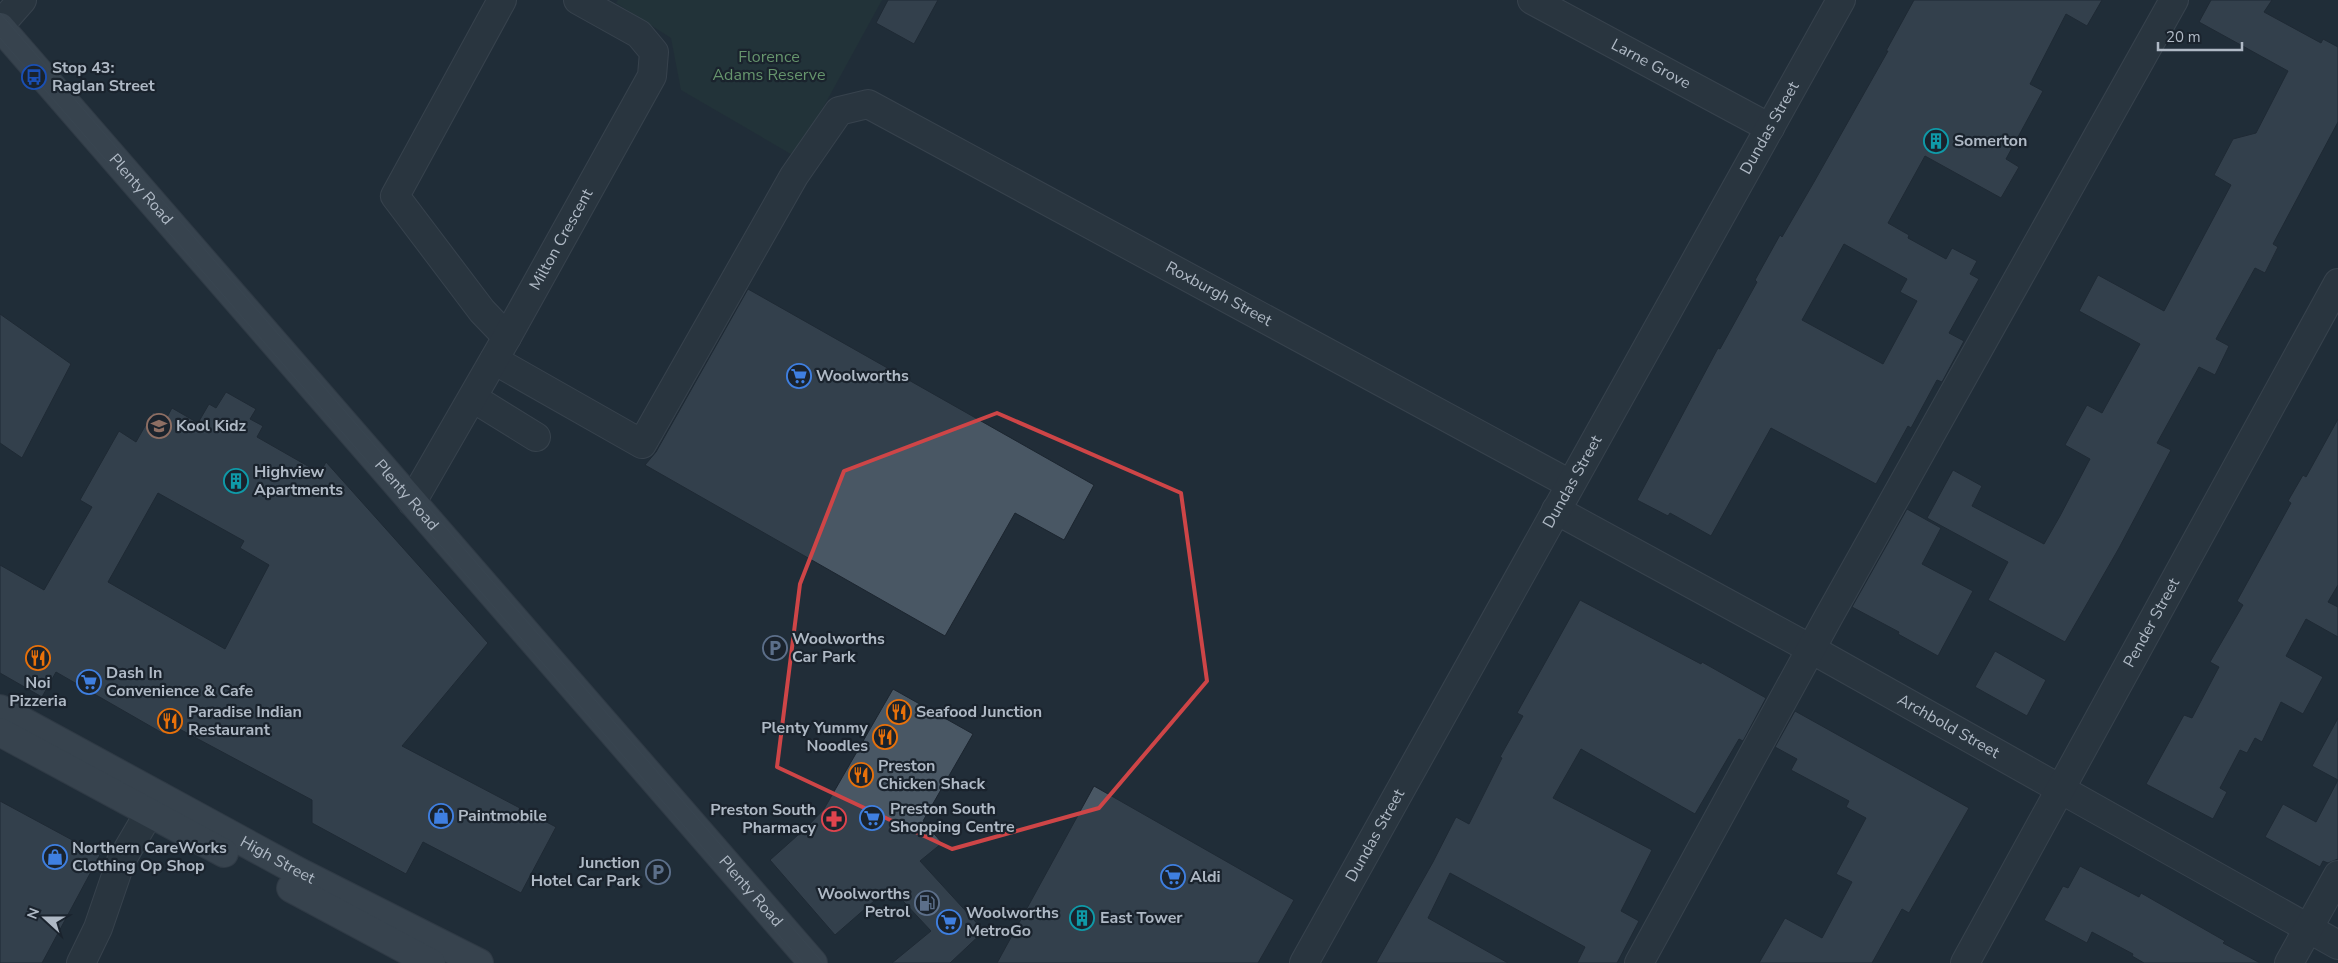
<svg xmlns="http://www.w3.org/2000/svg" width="2338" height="963" font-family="'Nunito Sans',sans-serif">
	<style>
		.green { fill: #243a3a }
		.building { fill: #495764; stroke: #1c252f; fill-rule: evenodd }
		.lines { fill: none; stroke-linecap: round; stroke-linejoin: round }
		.minor-casing { stroke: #525c66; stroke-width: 30 }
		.major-casing { stroke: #414a55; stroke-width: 30 }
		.minor { stroke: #343e48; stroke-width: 28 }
		.major { stroke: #525d68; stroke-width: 28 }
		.tram { stroke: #56636f; stroke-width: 1 }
		.marked { fill: none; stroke: #ce4547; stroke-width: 4; stroke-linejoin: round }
		.labels { text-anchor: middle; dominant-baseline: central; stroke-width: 4.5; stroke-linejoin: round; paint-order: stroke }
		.park-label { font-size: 16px; fill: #66956d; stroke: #1a232d }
		.street-label { font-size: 16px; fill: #afb9c5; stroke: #1a232d }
		.poi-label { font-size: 16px; font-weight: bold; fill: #afb9c5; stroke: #1a232d; text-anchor: start }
	</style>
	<rect width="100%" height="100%" fill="#212d38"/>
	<path class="green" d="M618,0H882L796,157L681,90L671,38L616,3Z"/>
	<path class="building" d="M888,0H938L914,44L876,23Z
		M1914,0H2102L2087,26L2066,14L2030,84L2043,91L2006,159L2019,167L2001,198L1925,156L1888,223L1909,235L1908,238L1946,259L1952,248L1977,261L1970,274L1979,279L1949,333L1964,341L1942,382L1937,380L1911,428L1908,426L1876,484L1771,428L1711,536L1670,513L1668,516L1637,500L1718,348L1720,349L1757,282L1755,280L1780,235L1782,237L1814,182L1888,51H1886ZM1844,244L1907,279L1900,292L1917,301L1883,364L1802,320Z
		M2211,0H2272L2264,12L2321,43L2323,39L2338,47V122L2273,244L2278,247L2265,273L2255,268L2216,339L2229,346L2215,375L2199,367L2157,443L2171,450L2119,548L2065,642L1988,600L2008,562L1927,518L1953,470L1982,486L1972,506L2044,544L2060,516L2090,459L2065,445L2087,405L2102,413L2140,344L2079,311L2098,275L2164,311L2231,185L2214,175L2233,139L2256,133L2288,71L2199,22Z
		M748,289L1094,485L1064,540L1015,513L945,636L645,465L656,452Z
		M0,314L71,364L22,458L0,443Z
		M226,392L256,409L250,419L263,426L257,437L320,473L326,462L488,643L402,746L556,827L521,893L423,842L406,874L312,823V800L170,724L164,734L56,672L42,697L0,673V565L44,590L92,507L80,500L119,431L136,442L153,412L166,419L172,408L198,423L209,404L216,408ZM158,493L244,541L240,548L269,565L225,649L108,582Z
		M2338,419V585L2328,602L2338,607V637L2306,619L2286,656L2323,677L2303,714L2281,702L2262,742L2255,738L2247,753L2240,750L2220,788L2227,792L2213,819L2146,784L2184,715L2192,718L2219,667L2210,662L2243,605L2237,601L2291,503L2288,501L2303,475L2306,477Z
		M1907,509L1941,528L1922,564L1973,591L1938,656L1898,634L1899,632L1852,607Z
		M1580,600L1701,664L1702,662L1766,698L1743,741L1739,739L1695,814L1581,749L1553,798L1652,850L1621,911L1639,921L1617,963H1577L1585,947L1450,873L1428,918L1508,963H1376L1433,862L1456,817L1469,824L1502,758L1500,757L1523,716L1517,713Z
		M1995,651L2046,680L2027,716L1975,687Z
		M893,689L973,734L923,821L942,843L920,861L984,931L950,963H892L931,931L890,887L835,935L770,860L807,827L824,809Z
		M1795,711L1969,808L1909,913L1902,909L1872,963H1759L1785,918L1822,938L1852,882L1836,874L1866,818L1846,807L1849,801L1791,770L1797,759L1775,747Z
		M2338,718V859L2328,863L2323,861L2320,867L2265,837L2283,804L2316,822L2338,780L2312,766Z
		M1094,786L1294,900L1258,963H997Z
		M0,801L100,855L42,963H0Z
		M2080,866L2139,897L2141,893L2225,941L2223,943L2260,963H2144L2132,956L2133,954L2092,932L2087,943L2044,920L2063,886L2068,888Z"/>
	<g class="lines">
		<defs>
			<g id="minor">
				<path d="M502,0L395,196L482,311L507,337"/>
				<path id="s1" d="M1532,0L1770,128"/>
				<path d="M0,25L22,0"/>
				<path id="s2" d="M494,360L642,444L794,176L839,111L868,104L1570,484"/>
				<path d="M473,398L536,437"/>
				<path id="s3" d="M412,502L507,337L652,76L654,52L639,34L578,0"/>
				<path id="s4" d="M1556,510L1811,649L2338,945"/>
				<path d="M81,963L98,928L121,861L159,796"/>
				<path id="s5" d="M1304,963L1841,0"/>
				<path d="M1639,963L1829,616L2174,0"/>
				<path id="s6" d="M1965,963L2338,283"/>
				<path d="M2289,963L2338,875"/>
			</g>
			<g id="major">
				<path id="s7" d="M0,27L813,963"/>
				<path id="s8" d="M0,709L299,872L479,963"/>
				<path d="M0,732L224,853"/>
				<path d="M291,888L431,963"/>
			</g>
		</defs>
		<use href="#minor" class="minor-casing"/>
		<use href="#major" class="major-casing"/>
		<use href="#minor" class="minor"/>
		<use href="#major" class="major"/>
		<path class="tram" d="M0,13L823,963
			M0,38L803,963"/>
	</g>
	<path d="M0 0H2338V963H0ZM997,413L1181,493L1207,681L1099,808L952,849L777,767L800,584L844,471Z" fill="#212d38" fill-opacity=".55" fill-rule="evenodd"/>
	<path class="marked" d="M997,413L1181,493L1207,681L1099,808L952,849L777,767L800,584L844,471Z"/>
	<defs>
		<symbol id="bus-ring" viewBox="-11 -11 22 22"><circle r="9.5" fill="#1a232d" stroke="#1a4fb4" stroke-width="1.5"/><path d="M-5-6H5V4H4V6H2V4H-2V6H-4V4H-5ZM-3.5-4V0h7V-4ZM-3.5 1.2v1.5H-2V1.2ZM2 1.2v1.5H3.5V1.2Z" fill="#1a4fb4"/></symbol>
		<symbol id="building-ring" viewBox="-11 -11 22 22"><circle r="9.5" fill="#1a232d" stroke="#0f9aa8" stroke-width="1.5"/><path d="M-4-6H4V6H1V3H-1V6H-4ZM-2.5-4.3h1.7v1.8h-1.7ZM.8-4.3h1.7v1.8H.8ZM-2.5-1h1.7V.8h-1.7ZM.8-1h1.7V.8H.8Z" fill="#0f9aa8"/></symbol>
		<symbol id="supermarket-ring" viewBox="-11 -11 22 22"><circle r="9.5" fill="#1a232d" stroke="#3f7fe0" stroke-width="1.5"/><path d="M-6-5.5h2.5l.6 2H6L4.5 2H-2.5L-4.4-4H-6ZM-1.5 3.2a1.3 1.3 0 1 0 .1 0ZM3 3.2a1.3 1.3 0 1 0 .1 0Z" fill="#3f7fe0"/></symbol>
		<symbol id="school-ring" viewBox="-11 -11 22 22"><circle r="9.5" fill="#1a232d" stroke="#8d6e63" stroke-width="1.5"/><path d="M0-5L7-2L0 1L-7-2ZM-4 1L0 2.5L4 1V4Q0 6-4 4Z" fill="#8d6e63"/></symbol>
		<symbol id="parking-ring" viewBox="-11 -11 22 22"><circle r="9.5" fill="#1a232d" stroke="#5c6f8a" stroke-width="1.5"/><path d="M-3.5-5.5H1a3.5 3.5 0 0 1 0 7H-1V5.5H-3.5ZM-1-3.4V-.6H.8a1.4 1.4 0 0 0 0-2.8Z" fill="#5c6f8a"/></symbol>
		<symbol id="restaurant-ring" viewBox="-11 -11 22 22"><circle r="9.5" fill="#1a232d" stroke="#e8710a" stroke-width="1.5"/><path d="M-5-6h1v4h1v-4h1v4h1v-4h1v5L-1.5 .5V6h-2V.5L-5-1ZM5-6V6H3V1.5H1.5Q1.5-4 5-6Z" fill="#e8710a"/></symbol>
		<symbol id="shop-ring" viewBox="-11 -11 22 22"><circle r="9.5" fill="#1a232d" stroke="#3f7fe0" stroke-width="1.5"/><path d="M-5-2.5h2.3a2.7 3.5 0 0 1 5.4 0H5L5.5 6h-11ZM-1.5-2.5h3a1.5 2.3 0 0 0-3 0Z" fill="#3f7fe0"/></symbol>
		<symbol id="pharmacy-ring" viewBox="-11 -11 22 22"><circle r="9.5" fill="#1a232d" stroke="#e0444e" stroke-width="1.5"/><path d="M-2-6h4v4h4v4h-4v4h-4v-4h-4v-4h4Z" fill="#e0444e"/></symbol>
		<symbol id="fuel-ring" viewBox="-11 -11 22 22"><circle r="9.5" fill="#1a232d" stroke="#5c6f8a" stroke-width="1.5"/><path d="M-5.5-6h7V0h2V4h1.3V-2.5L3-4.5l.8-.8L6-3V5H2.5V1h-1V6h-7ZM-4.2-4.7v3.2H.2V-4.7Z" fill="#5c6f8a"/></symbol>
	</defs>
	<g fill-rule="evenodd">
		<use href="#bus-ring" x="20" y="63" width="28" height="28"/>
		<use href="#building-ring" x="1922" y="127" width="28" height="28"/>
		<use href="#supermarket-ring" x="785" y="362" width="28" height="28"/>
		<use href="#school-ring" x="145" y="412" width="28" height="28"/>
		<use href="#building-ring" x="222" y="467" width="28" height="28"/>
		<use href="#parking-ring" x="761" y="634" width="28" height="28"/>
		<use href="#restaurant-ring" x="24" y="644" width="28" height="28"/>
		<use href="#supermarket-ring" x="75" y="668" width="28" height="28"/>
		<use href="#restaurant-ring" x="885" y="698" width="28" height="28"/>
		<use href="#restaurant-ring" x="156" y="707" width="28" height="28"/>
		<use href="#restaurant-ring" x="871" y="723" width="28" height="28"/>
		<use href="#restaurant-ring" x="847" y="761" width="28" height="28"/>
		<use href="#shop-ring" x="427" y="802" width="28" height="28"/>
		<use href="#supermarket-ring" x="858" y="804" width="28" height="28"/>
		<use href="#pharmacy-ring" x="820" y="805" width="28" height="28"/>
		<use href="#shop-ring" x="41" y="843" width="28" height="28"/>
		<use href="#parking-ring" x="644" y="858" width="28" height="28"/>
		<use href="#supermarket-ring" x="1159" y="863" width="28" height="28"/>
		<use href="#fuel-ring" x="913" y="889" width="28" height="28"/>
		<use href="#building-ring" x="1068" y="904" width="28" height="28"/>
		<use href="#supermarket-ring" x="935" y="908" width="28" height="28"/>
	</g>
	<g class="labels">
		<g class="park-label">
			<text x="769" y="57">Florence<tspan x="769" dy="18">Adams Reserve</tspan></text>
		</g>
		<g class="street-label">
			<text stroke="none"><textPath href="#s1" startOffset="135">Larne Grove</textPath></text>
			<text stroke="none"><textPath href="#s5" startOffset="956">Dundas Street</textPath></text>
			<text stroke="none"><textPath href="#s7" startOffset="215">Plenty Road</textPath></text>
			<text stroke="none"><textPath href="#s3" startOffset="302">Milton Crescent</textPath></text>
			<text stroke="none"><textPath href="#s2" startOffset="986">Roxburgh Street</textPath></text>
			<text stroke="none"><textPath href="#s5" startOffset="551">Dundas Street</textPath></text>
			<text stroke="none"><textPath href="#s7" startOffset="620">Plenty Road</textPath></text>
			<text stroke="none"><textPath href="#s6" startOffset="388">Pender Street</textPath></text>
			<text stroke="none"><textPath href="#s4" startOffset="448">Archbold Street</textPath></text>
			<text stroke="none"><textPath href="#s5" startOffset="146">Dundas Street</textPath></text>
			<text stroke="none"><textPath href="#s8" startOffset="316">High Street</textPath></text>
			<text stroke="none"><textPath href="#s7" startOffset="1145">Plenty Road</textPath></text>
		</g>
		<g class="poi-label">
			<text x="52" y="68">Stop 43:<tspan x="52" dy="18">Raglan Street</tspan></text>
			<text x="1954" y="141">Somerton</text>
			<text x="816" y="376">Woolworths</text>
			<text x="176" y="426">Kool Kidz</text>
			<text x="254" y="472">Highview<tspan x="254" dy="18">Apartments</tspan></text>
			<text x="792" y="639">Woolworths<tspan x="792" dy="18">Car Park</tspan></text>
			<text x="106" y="673">Dash In<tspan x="106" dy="18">Convenience &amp; Cafe</tspan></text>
			<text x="38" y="683" text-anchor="middle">Noi<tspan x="38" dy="18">Pizzeria</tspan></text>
			<text x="188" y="712">Paradise Indian<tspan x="188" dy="18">Restaurant</tspan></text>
			<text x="916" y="712">Seafood Junction</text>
			<text x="868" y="728" text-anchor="end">Plenty Yummy<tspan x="868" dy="18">Noodles</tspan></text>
			<text x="878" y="766">Preston<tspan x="878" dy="18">Chicken Shack</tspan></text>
			<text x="890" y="809">Preston South<tspan x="890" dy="18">Shopping Centre</tspan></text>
			<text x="816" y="810" text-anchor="end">Preston South<tspan x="816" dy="18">Pharmacy</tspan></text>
			<text x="458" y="816">Paintmobile</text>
			<text x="72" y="848">Northern CareWorks<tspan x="72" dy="18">Clothing Op Shop</tspan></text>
			<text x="640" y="863" text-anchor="end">Junction<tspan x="640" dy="18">Hotel Car Park</tspan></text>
			<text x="1190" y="877">Aldi</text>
			<text x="910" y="894" text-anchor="end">Woolworths<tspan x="910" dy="18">Petrol</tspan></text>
			<text x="966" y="913">Woolworths<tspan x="966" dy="18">MetroGo</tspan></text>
			<text x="1100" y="918">East Tower</text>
		</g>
	</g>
	<g transform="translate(45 918) rotate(291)" stroke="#1a232d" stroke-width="4" paint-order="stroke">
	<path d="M0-4L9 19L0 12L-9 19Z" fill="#afb9c5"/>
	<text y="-8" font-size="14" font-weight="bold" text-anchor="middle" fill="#afb9c5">N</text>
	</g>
	<path d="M2158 42v8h84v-8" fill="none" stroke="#afb9c5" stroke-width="2.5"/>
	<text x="2166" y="42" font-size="15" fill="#afb9c5" stroke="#1a232d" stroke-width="4" paint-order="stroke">20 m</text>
</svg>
